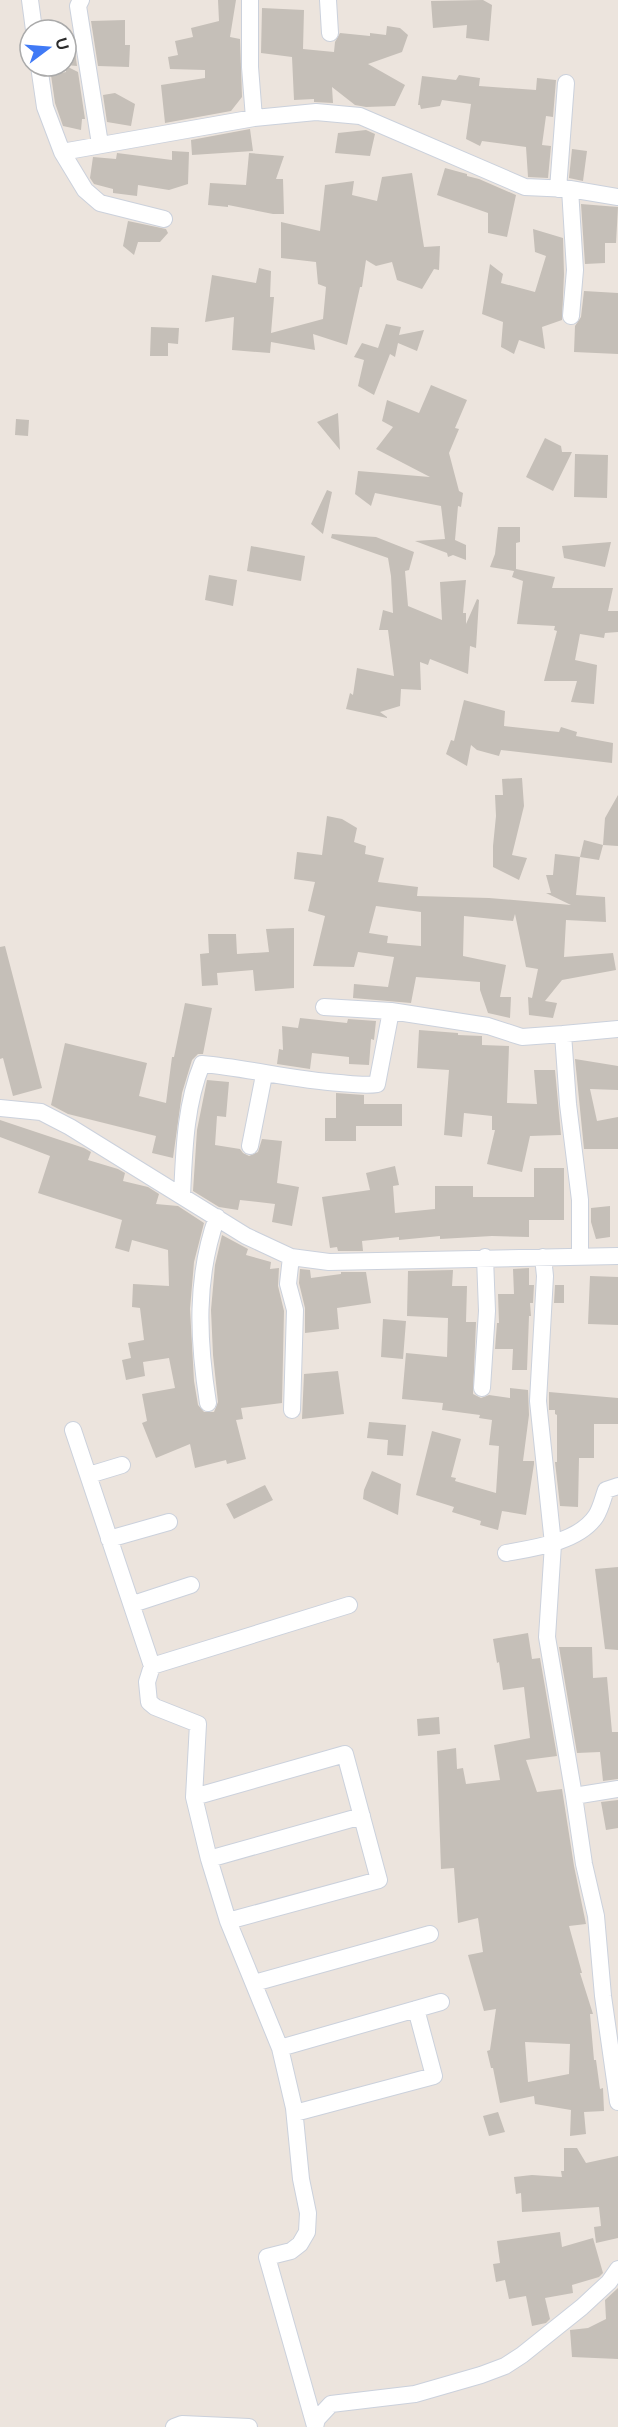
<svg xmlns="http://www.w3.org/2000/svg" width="618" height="2427" font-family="Raleway,sans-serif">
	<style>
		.building { fill: #c5bfb8; fill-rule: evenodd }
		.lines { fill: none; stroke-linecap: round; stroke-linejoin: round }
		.minor-casing { stroke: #cbd1dc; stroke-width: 18 }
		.minor { stroke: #fff; stroke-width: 16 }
	</style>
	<rect width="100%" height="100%" fill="#ece4dd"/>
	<path class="building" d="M218,0H236L230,37L240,39L242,97L231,111L165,123L161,85L205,78V70L170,69L168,57L178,55L175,41L193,37L191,28L219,21Z
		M483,0L492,5L489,41L466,38L467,25L433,28L431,1Z
		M262,8L304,10L303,49L334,52L335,42L340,33L370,36V33L386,35L387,26L400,28L408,35L402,52L368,64L405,85L395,106L366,107L355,105L332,87L333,103L314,102V99L294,100L292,57L261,53Z
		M125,20V45H130L129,67L98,66L91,21Z
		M74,45L77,66L66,65V46Z
		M66,66L78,72L85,119H82L81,130L63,126L55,103L51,75L66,72Z
		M459,75L480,78L479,86L536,90L537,78L556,80L553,117L546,116L542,145L551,146L548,178L528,177L526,147L482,141L480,146L466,139L471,104L442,100L440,106L421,109L420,105H418L422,76L456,80Z
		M115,93L135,104L131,126L107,122L103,95Z
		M250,129L253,151L192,155L191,140Z
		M366,130L375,134L370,156L335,153L338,133Z
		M572,149L587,151L583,181L569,178Z
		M172,151L189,152L188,184L169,190L138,185L137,196L113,193V189L94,184L90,178L93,157L116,159L117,153L172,160Z
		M249,153L284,156L276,179H283L284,214H273L228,205V207L208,205L210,183L246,185Z
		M445,168L467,174V176L479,179L516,195L507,237L488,233V213L437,195Z
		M412,173L424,247L440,246L439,270L434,269L422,289L397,280L392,262L376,266L366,260L362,287H360L347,345L313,334L315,350L271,342L270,353L232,350L234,317L205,322L212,275L256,283L259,268L271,271L270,297H274L271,333L323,319L326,287L318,284L316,262L281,258V222L320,231L325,185L354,181L352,195L377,201L382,177Z
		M581,204L618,207L616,243H605V263L585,264Z
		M128,221L166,229L168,233L160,242H138L134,255L123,246Z
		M533,229L563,238L564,274L562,320L542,327L545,349L519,340L514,354L501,347L503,322L482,314L490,264L503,274L501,283L535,292L546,256L535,252Z
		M584,291L618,293V354L574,352L575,326L581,317Z
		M386,324L401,327L399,335L424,330L417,351L398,343L395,357L390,354L374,395L358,386L364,360L354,357L362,343L378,348Z
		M151,327L179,328L178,344L168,343V356H150Z
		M431,385L467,400L455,428L459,429L449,453L459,491L463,493L461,507L458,506L455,540L466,545V560L453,555L448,557L447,553L415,541L445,539L441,506L375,493L371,506L355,494L358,471L430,477L376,449L393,427L382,421L387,400L419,413Z
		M338,413L340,450L317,422Z
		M16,419L29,420L28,436L15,435Z
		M545,438L561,446L562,452H572L553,491L526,477Z
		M575,454L608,455L607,498L574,497Z
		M327,490L332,492L323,534L311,524Z
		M498,527H520V542L516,543V569L555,577L552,588H613L608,611H618V632L605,633L604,638L580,634L575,660L597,665L594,704L571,702L577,681H544L557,631L554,630L555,626L517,624L523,581L512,577L514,571L490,567L495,554Z
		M332,534L376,537L414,552L409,570L405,571L408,606L442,620L440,582L466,580L463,613H466V624L477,599L479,600L476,648L470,646L468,674L430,659L428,665L420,662L421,690L401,689L400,706L380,712L387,717V718L346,709L350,693L353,695L357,668L394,676L388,630H379L383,610L393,613L391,576L388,558L331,538Z
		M611,542L605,567L564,558L562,546Z
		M251,546L305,556L301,581L247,571Z
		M209,575L237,580L233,606L205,600Z
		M464,700L505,711L504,726L559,732L561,727L577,732L576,736L613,743L612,763L501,750L499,756L477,750L471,745L467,766L446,754L451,740L454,741Z
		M522,778L524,806L512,855L527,858L519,880L493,867V846L496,816L495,795H503L502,779Z
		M618,795V846L603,845L605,818Z
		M327,816L342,819L357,828L354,842L366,846L365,854L384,858L378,882L418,887L417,896L489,898L571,905L546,893H551L546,875H553L555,854L580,857L576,895L605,897L606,922L566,920L564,957L613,953L616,970L562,980L545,1001L557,1003L553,1018L529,1015L528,997L532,998L538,969L526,967L515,914L513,921L464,916L463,956L506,965L500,997H511L510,1018L488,1013L480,990V982L416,977L411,1003L353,998L354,984L388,987L394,957L358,952L354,967L313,966L325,916L308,911L315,882L294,879L297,852L322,855ZM376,906L421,912V946L387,943L388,936L369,933Z
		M584,840L603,845L599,860L580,857Z
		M294,928V988L255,991L253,970L217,973L218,985L202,986L200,954L209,953L208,934H236L237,954L269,952L266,929Z
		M5,946L42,1088L13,1096L3,1058L0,1059V947Z
		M185,1003L212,1008L203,1054H198L192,1060L182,1093L173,1158L152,1153L156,1136L68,1114L51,1105L65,1043L147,1063L139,1096L166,1103L172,1057H174Z
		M300,1018L347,1023L348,1019L376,1021L374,1040L371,1039L369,1065L349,1064V1057L312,1053L310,1069L277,1064L279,1049L283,1050L282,1026L298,1028Z
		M419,1030L458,1033V1035L482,1036V1045L509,1046L507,1103L537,1104L534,1070H555L561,1135L530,1136L522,1172L487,1164L495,1130H492V1116L464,1113L462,1137L444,1135L449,1070L417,1068Z
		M575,1059L618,1066V1090L590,1089L597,1121L618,1117V1149H584Z
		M207,1080L229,1082L226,1117L217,1116L215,1145L240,1149L243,1153L249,1156L258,1152L262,1139L282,1141L277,1183L299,1187L292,1226L272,1222L275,1204L240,1200L238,1210L219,1207L193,1191L197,1130Z
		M336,1093L364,1095V1104H402V1126H356V1141H325V1118H336Z
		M0,1120L84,1148L91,1152L88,1160L118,1169L125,1173L123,1181L148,1187L159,1194L156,1204L178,1206L204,1223L194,1262L190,1309L194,1381L198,1405L204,1412H214L218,1402L213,1355L211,1310L215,1265L222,1235L248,1249L246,1255L271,1262L270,1269L279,1268L278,1286L284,1311L282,1403L241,1408L243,1419L236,1420L246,1459L227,1464L226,1460L195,1468L190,1444L156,1458L142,1423L147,1421L142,1394L175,1388L169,1358L143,1362L145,1376L126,1380L122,1360L131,1358L128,1343L144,1340L140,1308L132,1307L133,1284L169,1286L168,1250L132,1240L129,1252L115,1248L122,1220L38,1193L50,1156L0,1137Z
		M395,1166L399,1185L393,1186L395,1213L435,1209V1186H473V1197H534V1168H564V1220H529V1237L492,1236L440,1239V1236L399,1240V1237L362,1241L363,1251H338L337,1247L330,1248L322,1197L370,1190L366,1173Z
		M610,1206V1237L596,1239L591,1222V1208Z
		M529,1268V1285H534L533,1303H530L531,1316H529L527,1370H512L513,1349H495L497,1323H499L498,1294H514L513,1269Z
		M300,1269L310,1270L311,1278L341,1274V1272H366L371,1303L337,1308L339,1329L305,1333V1308L299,1283Z
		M453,1270L452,1286H467L466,1322H476L473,1394L481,1398L489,1395L510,1398V1388L528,1390L529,1415L523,1461H534V1464L526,1515L502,1511L498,1530L480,1525L481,1521L452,1512L454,1507L416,1495L432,1431L461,1439L451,1477L456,1478L455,1481L496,1493L499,1446L489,1445L492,1420L479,1418L480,1415L442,1410L443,1403L402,1399L406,1353L447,1357L448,1318L407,1316L408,1271Z
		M590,1276L618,1277V1325L588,1324Z
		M555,1285H564V1303H554Z
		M383,1319L406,1321L403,1359L381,1357Z
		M338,1371L344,1414L302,1419L304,1374Z
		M549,1392L618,1398V1424H594V1458H579L578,1507L560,1506L555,1462H557V1415L555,1414V1410H549Z
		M369,1422L406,1425L403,1456L387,1455L388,1440L367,1438Z
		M372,1471L401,1484L398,1515L363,1499L364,1490Z
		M265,1485L273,1500L234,1519L226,1504Z
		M618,1567V1650L605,1649L595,1569Z
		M528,1633L532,1659L540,1658L557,1756L526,1760L537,1792L562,1789L574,1866L586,1924L569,1926L582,1973H580L593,2014H590L594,2060H596L600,2089L603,2088L604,2111L584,2112L586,2134L570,2136L571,2110L535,2104L534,2096L500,2103L493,2068H491L487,2051L490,2050L496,2009L484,2011L468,1955L483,1952L478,1918L458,1923L454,1868L441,1869L437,1751L456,1748L457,1769L463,1768L466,1784L500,1780L494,1745L530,1738L524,1687L503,1690L499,1662L497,1663L493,1639ZM525,2042L570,2044L569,2074L528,2082Z
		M559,1647H592L593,1678L607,1677L612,1732H618V1779L603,1781L600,1752L577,1753Z
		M439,1717L440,1734L418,1736L417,1719Z
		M618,1800V1828L606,1830L601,1802Z
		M498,2112L505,2132L489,2136L483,2116Z
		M564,2148H577L586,2163L618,2156V2238L596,2243L594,2227L601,2226L599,2207L522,2212L521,2193L516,2194L514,2177L532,2175L562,2177L561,2171H564Z
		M560,2232L562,2247L593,2238L603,2273L599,2277L572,2285L573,2293L545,2298L550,2319L546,2323L532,2326L526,2296L509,2299L505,2280L496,2282L493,2264L500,2263L497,2241Z
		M618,2288V2359L572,2357L570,2330L588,2328L606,2319L605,2300Z"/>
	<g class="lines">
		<defs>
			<path id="minor" d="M30,0L34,30
				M81,0L78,6L100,144
				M250,0V67L254,118
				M328,0L330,33
				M39,66L45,107L62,152L85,190L100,203L164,219
				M62,152L254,118L316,112L360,116L525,187L570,189L618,197
				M558,189L566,83
				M570,189L575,270L571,316
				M324,1007L391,1011L488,1026L522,1037L563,1034L568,1104L580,1200V1257
				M563,1034L618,1029
				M0,1108L41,1112L70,1127L246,1236L291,1257L329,1262L618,1256
				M250,1146L264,1075
				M182,1196C184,1153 185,1105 202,1064C248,1068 293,1080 340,1083C352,1084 365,1086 377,1084L391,1011
				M291,1257L288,1284L295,1310L292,1410
				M543,1257L545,1276L538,1401L553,1544L547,1637L574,1796
				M482,1388L487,1311L485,1257
				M208,1403C198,1340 195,1278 217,1217
				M73,1430L152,1666L147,1682L149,1702L155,1707L198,1724L194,1797L209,1859L228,1921L280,2048L294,2108L301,2179L308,2213L307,2232L300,2244L291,2251L267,2257L315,2426
				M89,1475L122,1465
				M109,1539L169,1522
				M506,1553C534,1548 579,1542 596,1516C601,1508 603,1498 606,1490L618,1486
				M133,1604L191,1585
				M152,1666L349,1605
				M618,1789L574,1796L584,1864L596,1916L603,1996L618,2102
				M194,1797L345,1754L379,1880L228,1921
				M209,1859L362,1816
				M254,1983L430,1934
				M280,2048L441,2002
				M295,2113L434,2076L416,2009
				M174,2427L182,2424L249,2427
				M315,2427L317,2419L331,2404L415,2394L481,2375L505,2366L522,2355L582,2307L609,2282L618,2269"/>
		</defs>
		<use href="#minor" class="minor-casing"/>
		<use href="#minor" class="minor"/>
	</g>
	<g transform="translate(48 48) rotate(74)"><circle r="28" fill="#ffffff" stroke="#aaaaaa" stroke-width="1.5"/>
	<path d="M0-4.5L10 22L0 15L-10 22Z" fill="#407af6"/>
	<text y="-9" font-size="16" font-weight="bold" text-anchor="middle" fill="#2b2b2b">U</text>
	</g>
</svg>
